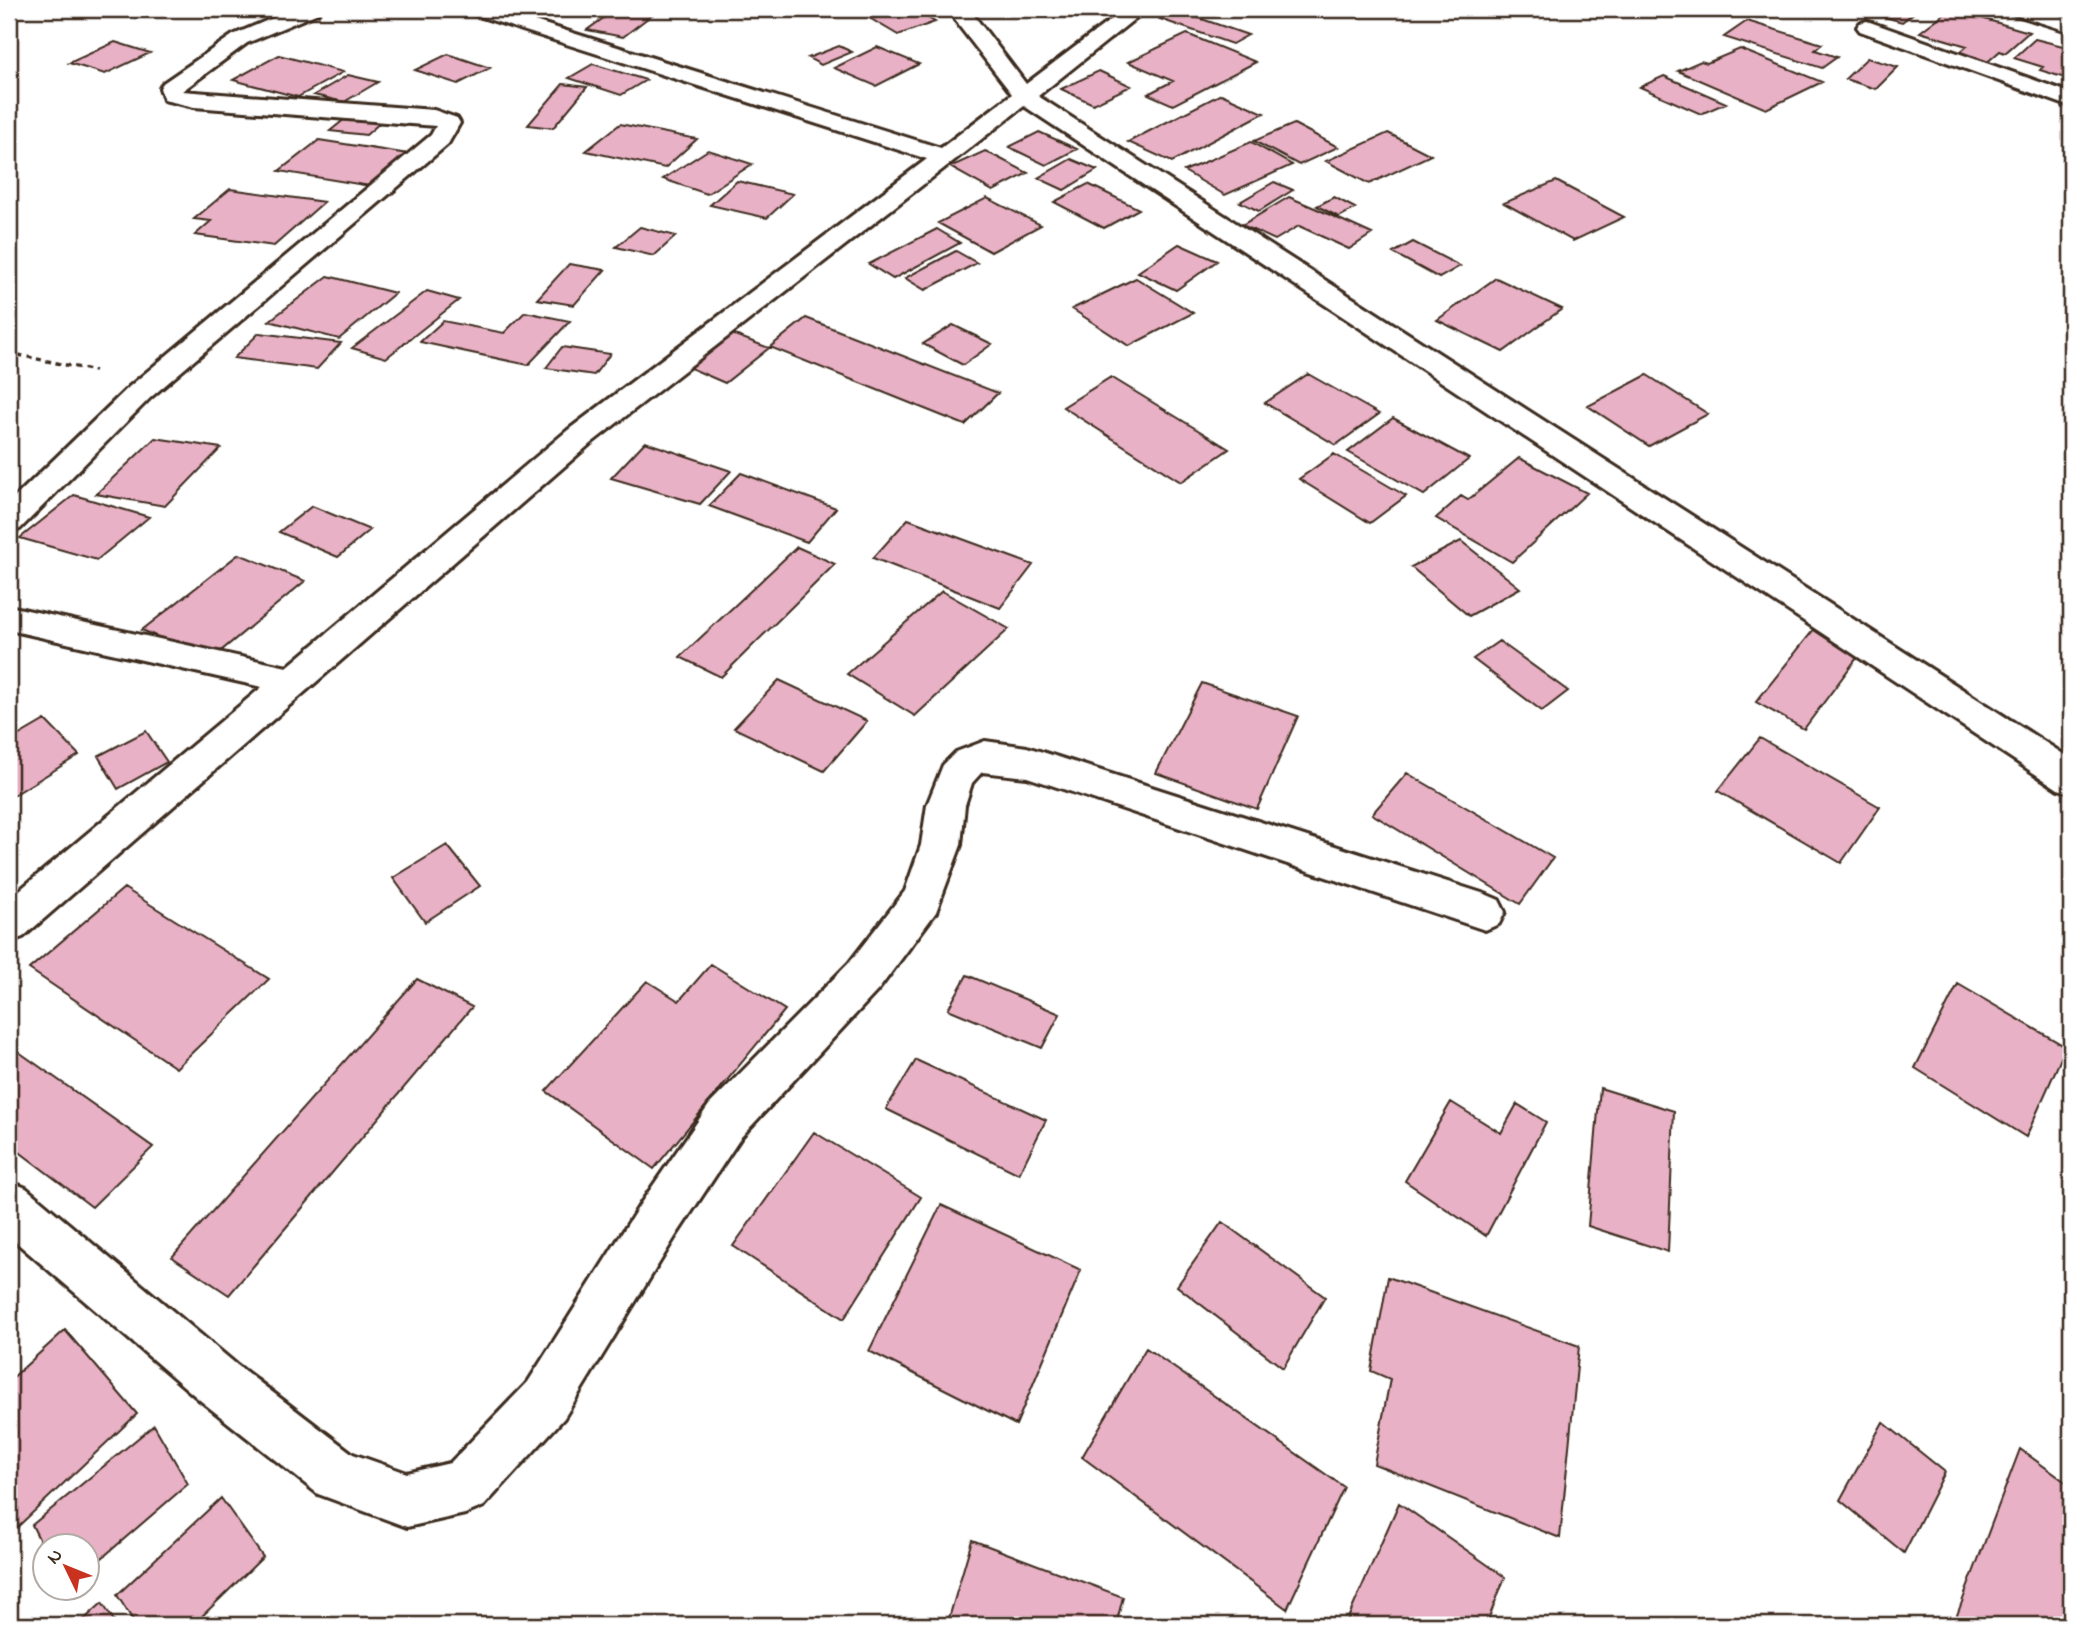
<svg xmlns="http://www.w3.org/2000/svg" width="2080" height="1634" font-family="'Indie Flower',sans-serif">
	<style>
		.building { fill: #e9b1c5; stroke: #3b2a1e; stroke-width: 2 }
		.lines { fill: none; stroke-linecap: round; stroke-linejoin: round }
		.minor-casing { stroke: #3b2a1e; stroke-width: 6 }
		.path { stroke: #3b2a1e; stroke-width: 3.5; stroke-dasharray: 5 4.5; stroke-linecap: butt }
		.minor { fill: #fff; fill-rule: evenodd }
	</style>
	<rect width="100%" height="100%" fill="#fff"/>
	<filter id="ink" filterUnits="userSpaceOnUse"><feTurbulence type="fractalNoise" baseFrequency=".0143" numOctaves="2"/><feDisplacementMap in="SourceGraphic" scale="14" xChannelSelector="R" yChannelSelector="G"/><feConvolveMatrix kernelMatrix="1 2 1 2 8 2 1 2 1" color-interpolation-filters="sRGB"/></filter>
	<g filter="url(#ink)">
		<path class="building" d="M616,9H643L657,11L623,37L587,30Z
			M900,9H936L921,14L935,22L898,35L871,19Z
			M1857,9H1919L1902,22Z
			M1950,9L2029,32L2005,53L2000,51L1983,66L1954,57L1967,46L1920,32Z
			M1176,10L1248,35L1232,44L1160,19Z
			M1747,21L1822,44L1815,50L1837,57L1822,68L1724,37Z
			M1187,34L1256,62L1173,105L1148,94L1173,81L1128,62Z
			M2035,39L2071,48V80L2040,70L2043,67L2014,58Z
			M115,42L150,53L105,74L69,63Z
			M839,46L852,52L821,65L808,58Z
			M877,47L919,64L876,86L834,68Z
			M1740,49L1822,82L1766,109L1678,71L1701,61L1707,63Z
			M448,54L490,68L458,84L415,70Z
			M279,55L343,72L298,97L233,80Z
			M1867,58L1898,67L1876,89L1845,79Z
			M593,64L646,80L621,95L569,78Z
			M1099,71L1131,86L1093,104L1061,89Z
			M348,75L378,82L344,102L314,95Z
			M1664,76L1726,103L1701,114L1640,87Z
			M563,84L587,87L553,128L528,125Z
			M1221,94L1264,113L1172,162L1128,142Z
			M346,118L381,122L366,135L330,131Z
			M620,124L697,139L665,168L586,151Z
			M1294,124L1338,147L1299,165L1254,141Z
			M1039,132L1077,149L1046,165L1009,147Z
			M1388,133L1431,155L1369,184L1326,161Z
			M319,140L408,154L370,186L279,171Z
			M1251,142L1292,165L1225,195L1184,171Z
			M708,150L752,164L707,194L663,179Z
			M985,151L1028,173L993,191L950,167Z
			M1071,159L1097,170L1064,190L1038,178Z
			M737,181L793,194L767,218L710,205Z
			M1556,181L1624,217L1573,241L1504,203Z
			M1274,182L1293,190L1259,211L1240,202Z
			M1088,184L1139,209L1104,228L1054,202Z
			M230,189L324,202L274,246L195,235L211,221L194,219Z
			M1289,197L1317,209L1372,234L1349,249L1299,226L1275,240L1242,225Z
			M1334,197L1355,208L1339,217L1317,206Z
			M987,198L1041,225L991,252L938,223Z
			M640,227L676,236L654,256L616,247Z
			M937,229L960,243L893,279L869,264Z
			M1413,242L1460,266L1439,278L1393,253Z
			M1179,244L1217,261L1176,290L1138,272Z
			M956,251L977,263L925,290L905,278Z
			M569,264L605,270L574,305L537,299Z
			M328,276L395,293L339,339L269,321Z
			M1136,278L1193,313L1129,346L1072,309Z
			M1496,278L1562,309L1503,352L1437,320Z
			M427,291L459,300L386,358L352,348Z
			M525,312L570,321L528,365L420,342L443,321L504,333Z
			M806,318L998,393L965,425L770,347Z
			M953,325L992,344L963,365L923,344Z
			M259,333L341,343L317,369L234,358Z
			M732,334L769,348L725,383L688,367Z
			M562,347L610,354L594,375L546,368Z
			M1308,374L1379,414L1336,445L1265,403Z
			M1647,375L1708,414L1649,446L1588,406Z
			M1111,377L1229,449L1181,482L1063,407Z
			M1393,418L1469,459L1424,495L1348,452Z
			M155,438L221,448L165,506L96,494Z
			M645,442L731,471L700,504L611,478Z
			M1334,454L1406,496L1370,523L1299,479Z
			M1519,458L1587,493L1512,562L1436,518L1461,496L1468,500Z
			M741,473L836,508L807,542L709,506Z
			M74,495L149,517L97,560L20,538Z
			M312,506L370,530L338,557L279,532Z
			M908,519L1033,565L1000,608L873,558Z
			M1461,541L1520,588L1469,616L1411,567Z
			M797,547L835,564L721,677L680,657Z
			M239,554L305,581L210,660L142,630Z
			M942,591L1009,629L915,716L847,674Z
			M1815,628L1862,651L1804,729L1756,702Z
			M1499,641L1568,691L1542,711L1473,659Z
			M779,680L867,721L824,771L734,728Z
			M1202,683L1298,716L1257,809L1156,773Z
			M45,720L79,755L9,798V741Z
			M146,731L167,762L118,789L98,756Z
			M1760,738L1880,807L1841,863L1718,791Z
			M1407,773L1553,858L1520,904L1372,814Z
			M447,845L480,886L425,922L393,878Z
			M124,888L269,979L176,1068L29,969Z
			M711,964L785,1010L654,1169L546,1091L647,981L679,1001Z
			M967,975L1060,1014L1042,1048L948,1009Z
			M417,979L472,1007L229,1295L172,1257Z
			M1958,984L2066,1047L2026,1137L1915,1068Z
			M9,1045L153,1147L92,1207L9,1144Z
			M916,1060L1046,1120L1019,1174L886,1109Z
			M1600,1088L1674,1111L1668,1252L1588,1226Z
			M1451,1102L1501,1133L1517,1104L1546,1122L1486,1236L1405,1181Z
			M814,1132L921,1197L844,1319L733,1246Z
			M941,1205L1081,1270L1016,1425L869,1351Z
			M1222,1222L1325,1297L1283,1368L1177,1286Z
			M1388,1277L1579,1346L1560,1538L1374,1464L1390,1379L1371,1371Z
			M65,1330L137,1414L9,1535V1381Z
			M1146,1348L1344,1487L1287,1609L1082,1457Z
			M1883,1422L1945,1472L1904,1553L1840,1500Z
			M154,1425L188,1484L88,1570V1546H46V1553L32,1525Z
			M2020,1449L2071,1486V1625H1957L1954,1623Z
			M221,1498L263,1557L193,1625H136L117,1595Z
			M1399,1503L1505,1577L1486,1625H1345Z
			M972,1540L1123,1597L1116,1625H947Z
			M102,1603L117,1625H78Z"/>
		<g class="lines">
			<defs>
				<path id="minor" d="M294,9H321L318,13L247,43L182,91L434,110L457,118L460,123L448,144L150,398L20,529L9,532V503L130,386L431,135L436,126L194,107L164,100L160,88L163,83L233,35Z
					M466,9H496L941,148L1012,94L960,27L949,9H969L1026,84L1125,9H1147L1038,96L2071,759V793L2058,789L1024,106L590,444L23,937L9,942V899L262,687L9,630V606L287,667L568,430L927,159L469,13Z
					M2007,9H2037L2071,19V32L2010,13Z
					M1867,21L2071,93V107L1860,31L1857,27L1860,23Z
					M985,741L1027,747L1485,894L1499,900L1505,912L1499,924L1485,930L1027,777L982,772L972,783L965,805L961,845L936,912L879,989L741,1137L675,1237L564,1418L484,1506L465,1514L407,1527L318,1494L201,1401L9,1236V1181L26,1188L237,1365L353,1454L407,1473L450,1463L528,1382L641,1203L709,1105L849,963L905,891L921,845L927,805L943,765L956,752Z"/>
			</defs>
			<use href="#minor" class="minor-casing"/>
			<path class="path" d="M9,353L95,371"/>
			<use href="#minor" class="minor"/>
		</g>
	</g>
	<rect width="2080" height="1634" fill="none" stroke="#fff" stroke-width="35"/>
	<rect x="18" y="18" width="2045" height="1599" fill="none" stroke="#3b2a1e" stroke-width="2.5" filter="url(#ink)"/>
	<g transform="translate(66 1567) rotate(313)"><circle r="33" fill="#ffffff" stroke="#b1aaa5" stroke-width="2"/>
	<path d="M0-5L12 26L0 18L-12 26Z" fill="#c8321e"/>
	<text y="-10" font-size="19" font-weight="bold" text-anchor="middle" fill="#3b2a1e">N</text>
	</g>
</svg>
